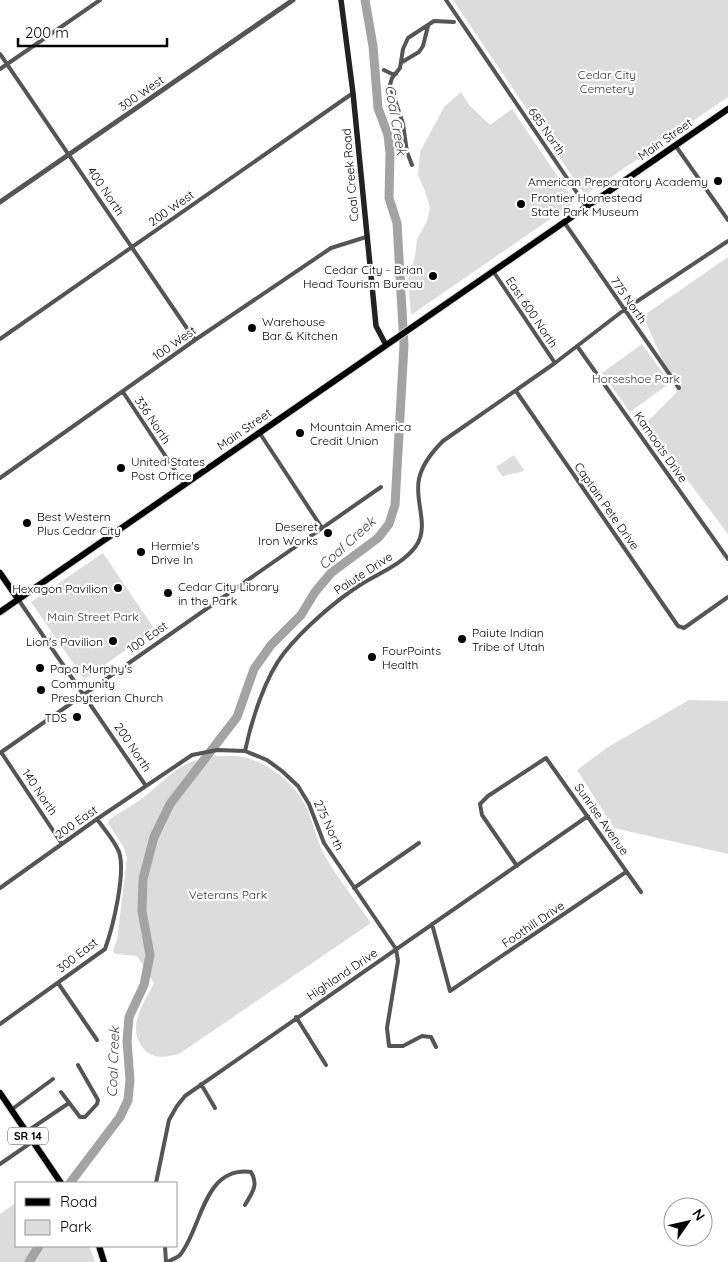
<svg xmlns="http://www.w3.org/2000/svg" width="728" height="1262" font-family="Quicksand,sans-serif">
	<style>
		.green { fill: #dcdcdc }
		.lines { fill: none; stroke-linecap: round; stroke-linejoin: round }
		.river { stroke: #a3a3a3; stroke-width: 9 }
		.primary-casing { stroke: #dbdbdb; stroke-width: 8 }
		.minor { stroke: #555; stroke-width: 4 }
		.tertiary { stroke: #555; stroke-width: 5 }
		.secondary { stroke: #222; stroke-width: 5.5 }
		.primary { stroke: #000; stroke-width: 6 }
		.poi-dot { fill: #000; stroke: #fff; stroke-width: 2 }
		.labels { text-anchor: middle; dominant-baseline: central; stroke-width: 4.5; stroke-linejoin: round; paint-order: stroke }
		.shield { fill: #fff; stroke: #4c4c4c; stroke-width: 1 }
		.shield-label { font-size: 11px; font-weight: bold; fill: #000 }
		.park-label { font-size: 12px; fill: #333; stroke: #fff }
		.street-label { font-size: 12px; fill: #000; stroke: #fff }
		.poi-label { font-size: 12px; fill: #000; stroke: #fff; text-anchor: start }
		.water-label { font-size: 14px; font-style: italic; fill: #444; stroke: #fff }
	</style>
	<rect width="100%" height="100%" fill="#fff"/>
	<path class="green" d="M453,0H728V97L585,195Z
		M461,92L469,105L490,125L512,109L575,202L411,315L408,280L415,257L417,239L427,221L430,208L425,191L418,175L420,152L444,107Z
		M728,257V534L645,424L677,392L643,316Z
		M642,344L670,383L630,412L602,373Z
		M514,455L524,470C517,475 510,472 503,477L496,467Z
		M103,553L155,630L84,679L31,602Z
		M689,700L728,701V854L614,828L577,770L608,747Z
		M213,756C220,756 228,756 236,756C266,759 297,784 308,811C314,825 317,841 324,854C337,878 356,901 371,923L179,1054C166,1057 153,1060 143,1048C126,1027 144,1003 154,983L137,956L115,954L113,951L117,940L127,858L124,848L108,823L110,819C123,810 138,803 149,793C172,773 181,762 213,756Z
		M16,1203V1246H89L95,1262H0V1214Z"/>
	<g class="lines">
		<path class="river" d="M70,1183L120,1117L128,1100L130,1080L127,1041L129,1017L144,985L150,955L142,911L143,879L154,837L170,804L237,717L254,669L271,645L301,615L315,592L331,573L378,538L389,524L395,505L404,345L397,223L389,198L390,153L388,135L378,108L373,46L365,0
			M29,1262L39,1246"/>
		<defs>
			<path id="primary" d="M0,573L18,599
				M0,612L728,109
				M0,1093L61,1183
				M99,1246L104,1262"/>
		</defs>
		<use href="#primary" class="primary-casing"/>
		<path class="minor" d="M446,0L586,206
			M0,54L195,340
			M402,62L419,52L423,46L428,26
			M0,69L100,0
			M384,70L392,74H396
			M675,145L728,220
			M412,165L407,152L403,124L390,85L392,78L400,68L403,49L408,38L434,21L454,22
			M564,222L679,388
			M493,271L555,363
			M0,339L353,93
			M577,346L728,559
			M516,391L678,626L684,628L728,597
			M123,392L184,484
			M259,432L322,528
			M0,478L195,340L331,248L366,237
			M18,599L146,786
			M245,751C251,722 265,677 284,653C304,628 334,602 360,585C379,573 403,564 416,546C430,525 414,502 419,479C422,464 432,452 443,441L555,363L624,310L728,241
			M1,752L62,844
			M0,753L381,487
			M517,866L482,815L480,804L488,796L546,758L641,892
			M0,888L97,819L192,755L217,750L245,751L267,760L282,771L298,786L309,804L324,843L396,949L398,961L387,1028L389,1046H403L422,1036L431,1037L436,1047
			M354,888L419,843
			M432,924L450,991L626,872
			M58,983L97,1040
			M296,1017L326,1065
			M0,1024L105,949C113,927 126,873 119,852C115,841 104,829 97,819
			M201,1084L215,1108
			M61,1092L80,1117H85L97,1104L98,1100L78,1065
			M11,1110L53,1079
			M26,1132L69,1103
			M0,1164L32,1142
			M156,1183L169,1120L177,1106L185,1096L588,816
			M165,1246L166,1262
			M167,1262C171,1260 177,1258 180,1255C202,1228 203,1166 251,1172C259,1185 252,1193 245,1205"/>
		<path class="tertiary" d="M0,202L293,0"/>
		<path class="secondary" d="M341,0L353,93L376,326L386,345"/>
		<use href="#primary" class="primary"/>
	</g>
	<g class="poi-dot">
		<circle cx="718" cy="181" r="5"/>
		<circle cx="521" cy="204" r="5"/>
		<circle cx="433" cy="276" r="5"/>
		<circle cx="252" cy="328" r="5"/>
		<circle cx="300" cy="433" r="5"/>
		<circle cx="121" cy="468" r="5"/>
		<circle cx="27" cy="523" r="5"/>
		<circle cx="328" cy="533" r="5"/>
		<circle cx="141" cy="552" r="5"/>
		<circle cx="118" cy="588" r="5"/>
		<circle cx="168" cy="593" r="5"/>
		<circle cx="462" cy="639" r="5"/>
		<circle cx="113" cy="641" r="5"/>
		<circle cx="372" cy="657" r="5"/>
		<circle cx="40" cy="668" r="5"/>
		<circle cx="41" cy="690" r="5"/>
		<circle cx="77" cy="717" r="5"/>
	</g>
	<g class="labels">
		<rect class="shield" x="8" y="1127.5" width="40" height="17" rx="4"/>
		<g class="shield-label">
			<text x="28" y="1136">SR 14</text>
		</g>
		<g class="park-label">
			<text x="607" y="74">Cedar City<tspan x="607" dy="14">Cemetery</tspan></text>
			<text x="636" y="378">Horseshoe Park</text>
			<text x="93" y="616">Main Street Park</text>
			<text x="228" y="894">Veterans Park</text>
		</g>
		<g class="street-label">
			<text transform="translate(141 93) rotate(-35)">300 West</text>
			<text transform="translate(547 131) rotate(55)">685 North</text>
			<text transform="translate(665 139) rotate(-35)">Main Street</text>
			<text transform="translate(350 175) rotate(-95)">Coal Creek Road</text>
			<text transform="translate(106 191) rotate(56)">400 North</text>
			<text transform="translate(171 208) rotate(-35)">200 West</text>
			<text transform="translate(629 300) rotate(55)">775 North</text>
			<text transform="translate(532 312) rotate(56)">East 600 North</text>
			<text transform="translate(174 343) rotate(-35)">100 West</text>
			<text transform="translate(153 420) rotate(56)">336 North</text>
			<text transform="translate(244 429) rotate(-35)">Main Street</text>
			<text transform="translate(661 447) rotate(55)">Kamoots Drive</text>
			<text transform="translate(607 506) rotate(55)">Captain Pete Drive</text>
			<text transform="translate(363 573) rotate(-33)">Paiute Drive</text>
			<text transform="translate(147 637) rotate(-35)">100 East</text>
			<text transform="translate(133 747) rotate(56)">200 North</text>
			<text transform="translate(40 792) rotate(56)">140 North</text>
			<text transform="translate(602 819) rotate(55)">Sunrise Avenue</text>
			<text transform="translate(76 822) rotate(-35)">200 East</text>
			<text transform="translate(329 825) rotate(65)">275 North</text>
			<text transform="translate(533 924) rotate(-34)">Foothill Drive</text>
			<text transform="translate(77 955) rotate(-38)">300 East</text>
			<text transform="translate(342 974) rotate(-34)">Highland Drive</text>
		</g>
		<g class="poi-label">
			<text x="708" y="181" text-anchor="end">American Preparatory Academy</text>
			<text x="531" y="197">Frontier Homestead<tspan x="531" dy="14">State Park Museum</tspan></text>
			<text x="423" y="269" text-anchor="end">Cedar City - Brian<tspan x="423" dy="14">Head Tourism Bureau</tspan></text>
			<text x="262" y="321">Warehouse<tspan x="262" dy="14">Bar &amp; Kitchen</tspan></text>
			<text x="310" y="426">Mountain America<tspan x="310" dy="14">Credit Union</tspan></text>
			<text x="131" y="461">United States<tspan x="131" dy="14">Post Office</tspan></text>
			<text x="37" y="516">Best Western<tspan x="37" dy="14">Plus Cedar City</tspan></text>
			<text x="318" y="526" text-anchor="end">Deseret<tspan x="318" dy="14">Iron Works</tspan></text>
			<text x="151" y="545">Hermie's<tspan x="151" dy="14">Drive In</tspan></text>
			<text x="178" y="586">Cedar City Library<tspan x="178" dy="14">in the Park</tspan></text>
			<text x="108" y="588" text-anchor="end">Hexagon Pavilion</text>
			<text x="472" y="632">Paiute Indian<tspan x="472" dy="14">Tribe of Utah</tspan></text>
			<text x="103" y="641" text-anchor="end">Lion's Pavilion</text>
			<text x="382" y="650">FourPoints<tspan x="382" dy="14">Health</tspan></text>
			<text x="50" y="668">Papa Murphy's</text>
			<text x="51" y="683">Community<tspan x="51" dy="14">Presbyterian Church</tspan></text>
			<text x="67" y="717" text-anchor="end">TDS</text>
		</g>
		<g class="water-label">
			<text transform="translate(396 120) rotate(80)">Coal Creek</text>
			<text transform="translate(347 543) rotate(-42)">Coal Creek</text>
			<text transform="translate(113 1062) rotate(-88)">Coal Creek</text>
		</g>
	</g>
	<rect x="15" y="1182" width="162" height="65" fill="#ffffff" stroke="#999999"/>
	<rect x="25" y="1198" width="25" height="8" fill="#000000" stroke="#999999"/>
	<text x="60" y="1207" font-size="15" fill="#000000">Road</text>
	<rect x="25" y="1220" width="25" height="15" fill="#dcdcdc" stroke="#999999"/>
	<text x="60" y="1232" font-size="15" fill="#000000">Park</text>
	<g transform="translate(688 1222) rotate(56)"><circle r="24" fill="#ffffff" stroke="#999999"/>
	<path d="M0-4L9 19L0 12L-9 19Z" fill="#000000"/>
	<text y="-8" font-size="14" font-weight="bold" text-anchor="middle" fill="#000000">N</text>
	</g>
	<path d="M18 38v8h149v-8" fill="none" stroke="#000000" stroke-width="2.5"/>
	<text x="25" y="38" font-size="15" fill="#000000" stroke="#ffffff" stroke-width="4" paint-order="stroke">200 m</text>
</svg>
